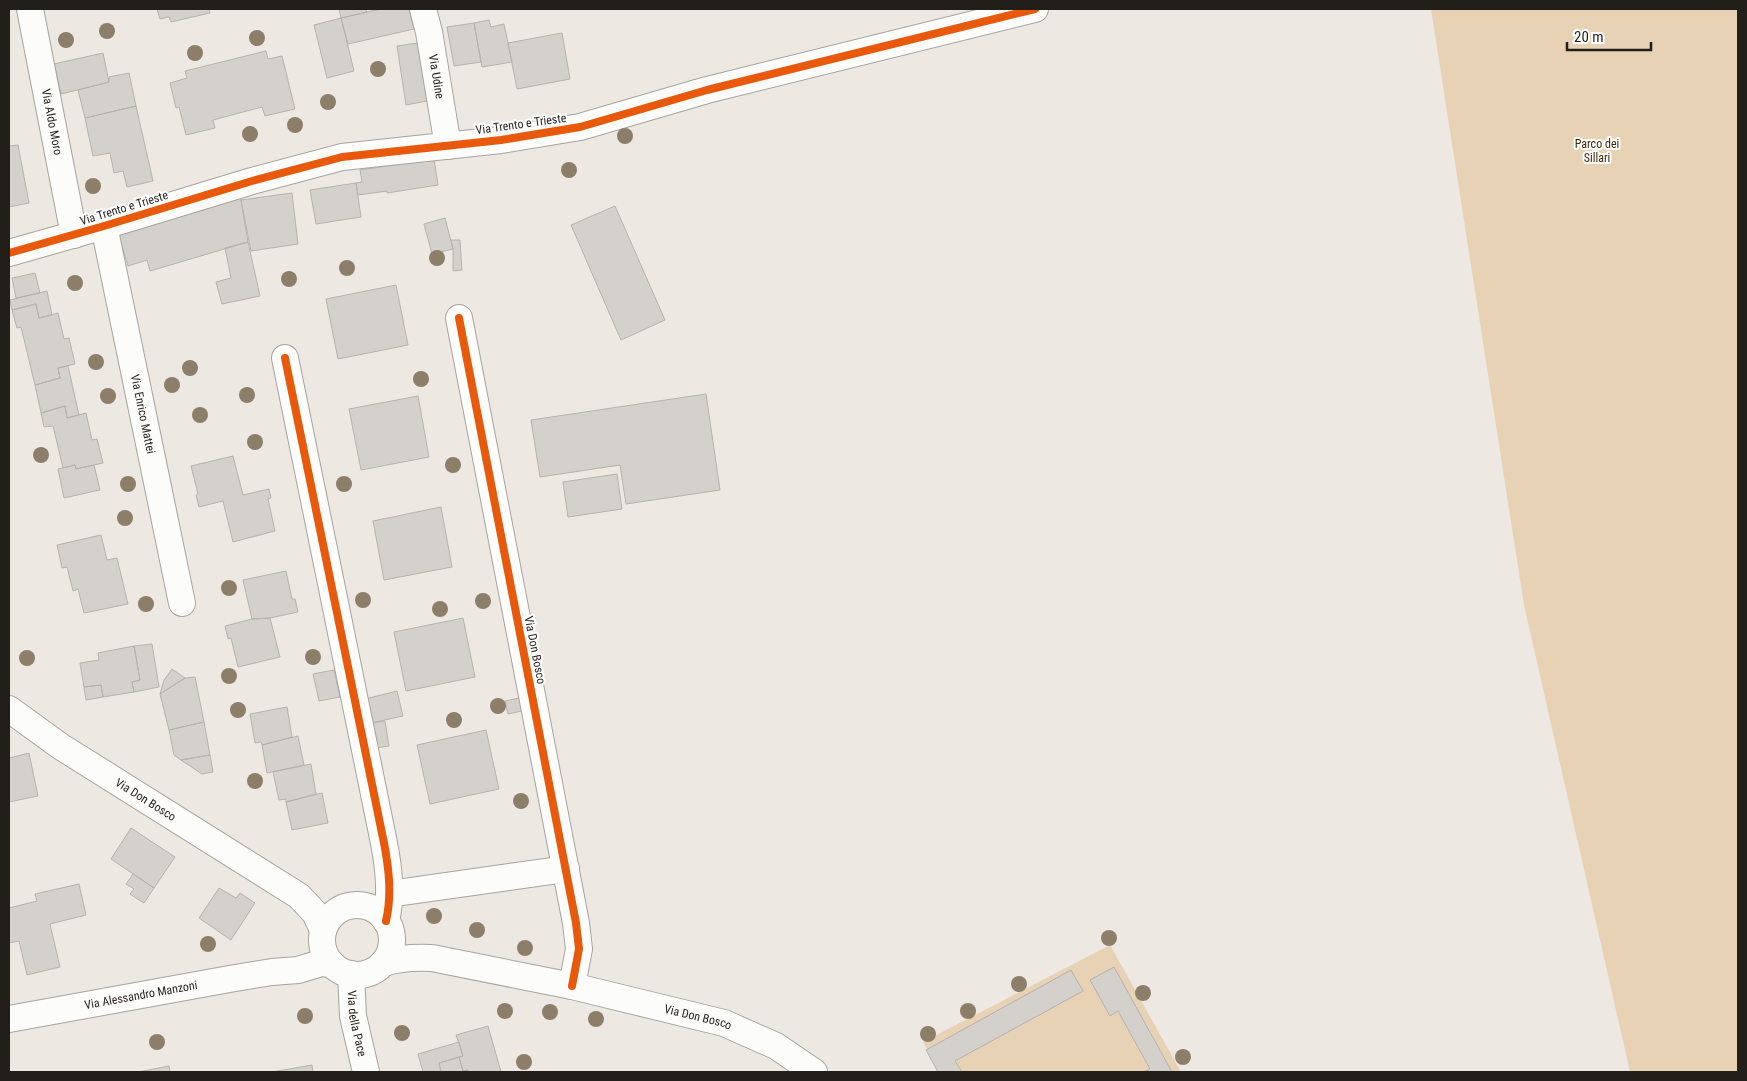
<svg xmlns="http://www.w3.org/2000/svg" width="1747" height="1081" font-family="'Roboto Condensed',sans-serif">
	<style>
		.green { fill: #e8d2b5 }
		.building { fill: #d4d0cb; stroke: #b6b2ad }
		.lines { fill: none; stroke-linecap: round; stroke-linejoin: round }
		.minor-casing { stroke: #a8a39e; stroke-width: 28 }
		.minor { stroke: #fcfcfb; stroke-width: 26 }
		.cycleway-casing { stroke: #fff; stroke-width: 11 }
		.cycleway { stroke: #e8590c; stroke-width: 8 }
		.tree { fill: #8c7e68 }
		.labels { text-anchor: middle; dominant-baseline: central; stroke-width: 4; stroke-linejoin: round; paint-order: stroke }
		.street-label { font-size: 12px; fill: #221e1a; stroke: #fff }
		.park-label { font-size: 12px; fill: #3c2705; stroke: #fff }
	</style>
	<rect width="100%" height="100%" fill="#eee8e2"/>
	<path class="green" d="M1431,9H1738V1072H1630L1524,605Z
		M1110,945L1181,1072H940L923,1042Z"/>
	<path class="building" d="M157,9H209L210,13L171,22L169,17L160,19Z
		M339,9H366L367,12L341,18Z
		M381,9H409L414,29L348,44L341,18Z
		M341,18L354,71L327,78L314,25Z
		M489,20L491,27L504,24L512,62L482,67L474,23Z
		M474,23L481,62L454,66L447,27Z
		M562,33L570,79L517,89L508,43Z
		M418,43L427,101L406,105L397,46Z
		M266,51L268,59L282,56L295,109L265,116L262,107L213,120L215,128L186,135L179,107L176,108L170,83L187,78L185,71Z
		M103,53L109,82L61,94L54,64Z
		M129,73L136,106L85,118L78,90L109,82V77Z
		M136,106L153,181L127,187L123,171L114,173L110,153L93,156L85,118Z
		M18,145L29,203L9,207V146Z
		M434,159L438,185L387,193V191L358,195L356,183L362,182L360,170Z
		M356,183L361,217L316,224L310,190Z
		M239,189L248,242L150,271L147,260L128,266L116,226Z
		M292,193L298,244L251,251L241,200Z
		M615,206L665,320L621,340L571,225Z
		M445,218L453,249L432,254L424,224Z
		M451,240H460L462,270L453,271V249Z
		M248,242L260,296L222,304L216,282L231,278L225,248Z
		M35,273L40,293L16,298L12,278Z
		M396,285L408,345L338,359L326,299Z
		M47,291L52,315L39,318L36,304L12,310L10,300Z
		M36,304L39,318L58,313L64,339L69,338L75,364L58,368L60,378L35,385L21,327L17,328L12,310Z
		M68,366L79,415L67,418L65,406L41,413L35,385L60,378L58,368Z
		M706,394L720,490L626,504L620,465L540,477L531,420Z
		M418,396L429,457L361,470L349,409Z
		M65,406L67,418L86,413L92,440L97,439L103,463L76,469L75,465L63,468L53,426L44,427L41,413Z
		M233,456L243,495L269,489L271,498L268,499L275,531L233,542L223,501L199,507L196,495L198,494L191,466Z
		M75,465L76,469L94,465L100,490L64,498L58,469Z
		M617,474L622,509L568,517L563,482Z
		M441,507L452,567L384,580L373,521Z
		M101,535L107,560L117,558L128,604L84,613L78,589L73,591L67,567L62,568L57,545Z
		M286,571L292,599H295L298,612L270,618L252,619L243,580Z
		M270,618L280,657L238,667L231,638L228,639L225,626L252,619Z
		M463,618L475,677L406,691L394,632Z
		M152,644L159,687L134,692L132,682L140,680L134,646Z
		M134,646L140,680L132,682L134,692L103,697L101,685L84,687L80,663L99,660L98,653Z
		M172,669L185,678L160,694L164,680Z
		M334,670L340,697L319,701L313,674Z
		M195,677L204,722L169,730L160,694L185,678Z
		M101,685L103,697L86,700L84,687Z
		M397,691L403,716L371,723L365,699Z
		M519,698L522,711L508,714L505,701Z
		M287,707L292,737L262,745L261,742L255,743L250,714Z
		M385,721L389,746L375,748L371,723Z
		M204,722L210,755L181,760L174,755L169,730Z
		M486,730L499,789L430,804L417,745Z
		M298,736L304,765L267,773L262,745Z
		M29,753L38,796L9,802V758Z
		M210,755L213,772L202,774L181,760Z
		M311,764L316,794L286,802V799L279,800L273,772Z
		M322,793L328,823L292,830L286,802Z
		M131,828L175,857L154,888L111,859Z
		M133,874L154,888L144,903L130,894L134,889L126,884Z
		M79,884L86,915L50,924L60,967L27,975L19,941L9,943V908L37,901L35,894Z
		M219,888L236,898L240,893L255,903L231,940L199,918Z
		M1114,967L1172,1072H1143L1150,1069L1118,1011L1110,1016L1090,980Z
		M1071,970L1083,991L955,1061L962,1072H938L926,1050Z
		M488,1026L501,1072H468V1070L463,1071L459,1057L463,1056L456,1035Z
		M459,1042L463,1056L439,1063L441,1072H423L418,1054Z
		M459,1057L463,1071L468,1070V1072H441L439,1063Z
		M312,1065L313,1072H272Z
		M169,1066L170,1072H138Z"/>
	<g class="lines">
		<defs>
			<g id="minor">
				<path id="s1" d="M30,9L74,235"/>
				<path id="s2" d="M423,9L429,32L448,146"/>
				<path id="s3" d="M104,226L182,603"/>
				<path d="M9,253L104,226L252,181L342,157L501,140L580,127L707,90L1035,9"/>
				<path d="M459,318L576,923L579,949L572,986"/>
				<path d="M285,358L384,843C389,869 392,895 386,921"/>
				<path id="s4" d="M9,709L60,746L299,896L315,913L323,930"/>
				<path d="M389,894L566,869"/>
				<circle cx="357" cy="940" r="35"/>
				<path id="s5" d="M383,963C399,958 414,957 432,958L572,986L724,1023L776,1046L814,1072"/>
				<path id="s6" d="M351,974L353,1016L366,1072"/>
				<path id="s7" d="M9,1019L235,978L272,972L298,970L321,963L332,964"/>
			</g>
		</defs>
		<use href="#minor" class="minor-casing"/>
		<use href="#minor" class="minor"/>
		<defs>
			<path id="cycleway" d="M9,253L104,226L252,181L342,157L501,140L580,127L707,90L1035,9
				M459,318L576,923L579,949L572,986
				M285,358L384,843C389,869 392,895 386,921"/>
		</defs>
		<use href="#cycleway" class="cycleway-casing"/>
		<use href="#cycleway" class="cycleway"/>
	</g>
	<g class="tree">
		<circle cx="107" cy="31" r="8"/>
		<circle cx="257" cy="38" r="8"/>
		<circle cx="66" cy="40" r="8"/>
		<circle cx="195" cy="53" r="8"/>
		<circle cx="378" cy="69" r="8"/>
		<circle cx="328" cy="102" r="8"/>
		<circle cx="295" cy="125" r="8"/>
		<circle cx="250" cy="134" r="8"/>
		<circle cx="625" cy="136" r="8"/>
		<circle cx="569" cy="170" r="8"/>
		<circle cx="93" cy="186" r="8"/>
		<circle cx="437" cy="258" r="8"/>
		<circle cx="347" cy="268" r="8"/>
		<circle cx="289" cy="279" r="8"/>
		<circle cx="75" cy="283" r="8"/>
		<circle cx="96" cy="362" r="8"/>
		<circle cx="190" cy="368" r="8"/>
		<circle cx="421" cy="379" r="8"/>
		<circle cx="172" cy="385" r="8"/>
		<circle cx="247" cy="395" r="8"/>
		<circle cx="108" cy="396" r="8"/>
		<circle cx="200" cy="415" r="8"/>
		<circle cx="255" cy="442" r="8"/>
		<circle cx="41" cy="455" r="8"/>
		<circle cx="453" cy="465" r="8"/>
		<circle cx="128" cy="484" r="8"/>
		<circle cx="344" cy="484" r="8"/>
		<circle cx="125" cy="518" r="8"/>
		<circle cx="229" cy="588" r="8"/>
		<circle cx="363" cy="600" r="8"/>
		<circle cx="483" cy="601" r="8"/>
		<circle cx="146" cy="604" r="8"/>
		<circle cx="440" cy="609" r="8"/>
		<circle cx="313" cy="657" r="8"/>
		<circle cx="27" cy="658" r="8"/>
		<circle cx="229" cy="676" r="8"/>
		<circle cx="498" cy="706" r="8"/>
		<circle cx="238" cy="710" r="8"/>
		<circle cx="454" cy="720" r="8"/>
		<circle cx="255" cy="781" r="8"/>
		<circle cx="521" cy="801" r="8"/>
		<circle cx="434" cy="916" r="8"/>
		<circle cx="477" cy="930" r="8"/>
		<circle cx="1109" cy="938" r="8"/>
		<circle cx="208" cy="944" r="8"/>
		<circle cx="525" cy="948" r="8"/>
		<circle cx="1019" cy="984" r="8"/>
		<circle cx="1143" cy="993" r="8"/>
		<circle cx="505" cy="1011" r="8"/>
		<circle cx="968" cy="1011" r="8"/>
		<circle cx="550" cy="1012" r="8"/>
		<circle cx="305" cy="1016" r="8"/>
		<circle cx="596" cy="1019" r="8"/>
		<circle cx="402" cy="1033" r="8"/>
		<circle cx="928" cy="1034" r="8"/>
		<circle cx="157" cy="1042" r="8"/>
		<circle cx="1183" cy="1057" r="8"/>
		<circle cx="524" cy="1062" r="8"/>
	</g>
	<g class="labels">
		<g class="street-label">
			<text stroke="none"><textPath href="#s2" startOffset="69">Via Udine</textPath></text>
			<text stroke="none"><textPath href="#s1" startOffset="115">Via Aldo Moro</textPath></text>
			<text transform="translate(521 124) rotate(-8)">Via Trento e Trieste</text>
			<text transform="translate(124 208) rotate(-17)">Via Trento e Trieste</text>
			<text stroke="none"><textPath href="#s3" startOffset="192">Via Enrico Mattei</textPath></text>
			<text transform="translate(535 650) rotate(79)">Via Don Bosco</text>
			<text stroke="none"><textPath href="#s4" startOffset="164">Via Don Bosco</textPath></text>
			<text stroke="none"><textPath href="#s7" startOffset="134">Via Alessandro Manzoni</textPath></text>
			<text stroke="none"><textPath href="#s5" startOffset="322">Via Don Bosco</textPath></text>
			<text stroke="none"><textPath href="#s6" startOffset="50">Via della Pace</textPath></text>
		</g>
		<g class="park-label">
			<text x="1597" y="144">Parco dei<tspan x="1597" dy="14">Sillari</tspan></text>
		</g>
	</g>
	<rect width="1747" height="1081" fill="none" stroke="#221e1a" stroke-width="20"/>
	<path d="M1567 42v8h84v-8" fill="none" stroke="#221e1a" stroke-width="2.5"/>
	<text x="1574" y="42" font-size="15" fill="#221e1a" stroke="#ffffff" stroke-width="4" paint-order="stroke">20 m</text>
</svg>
